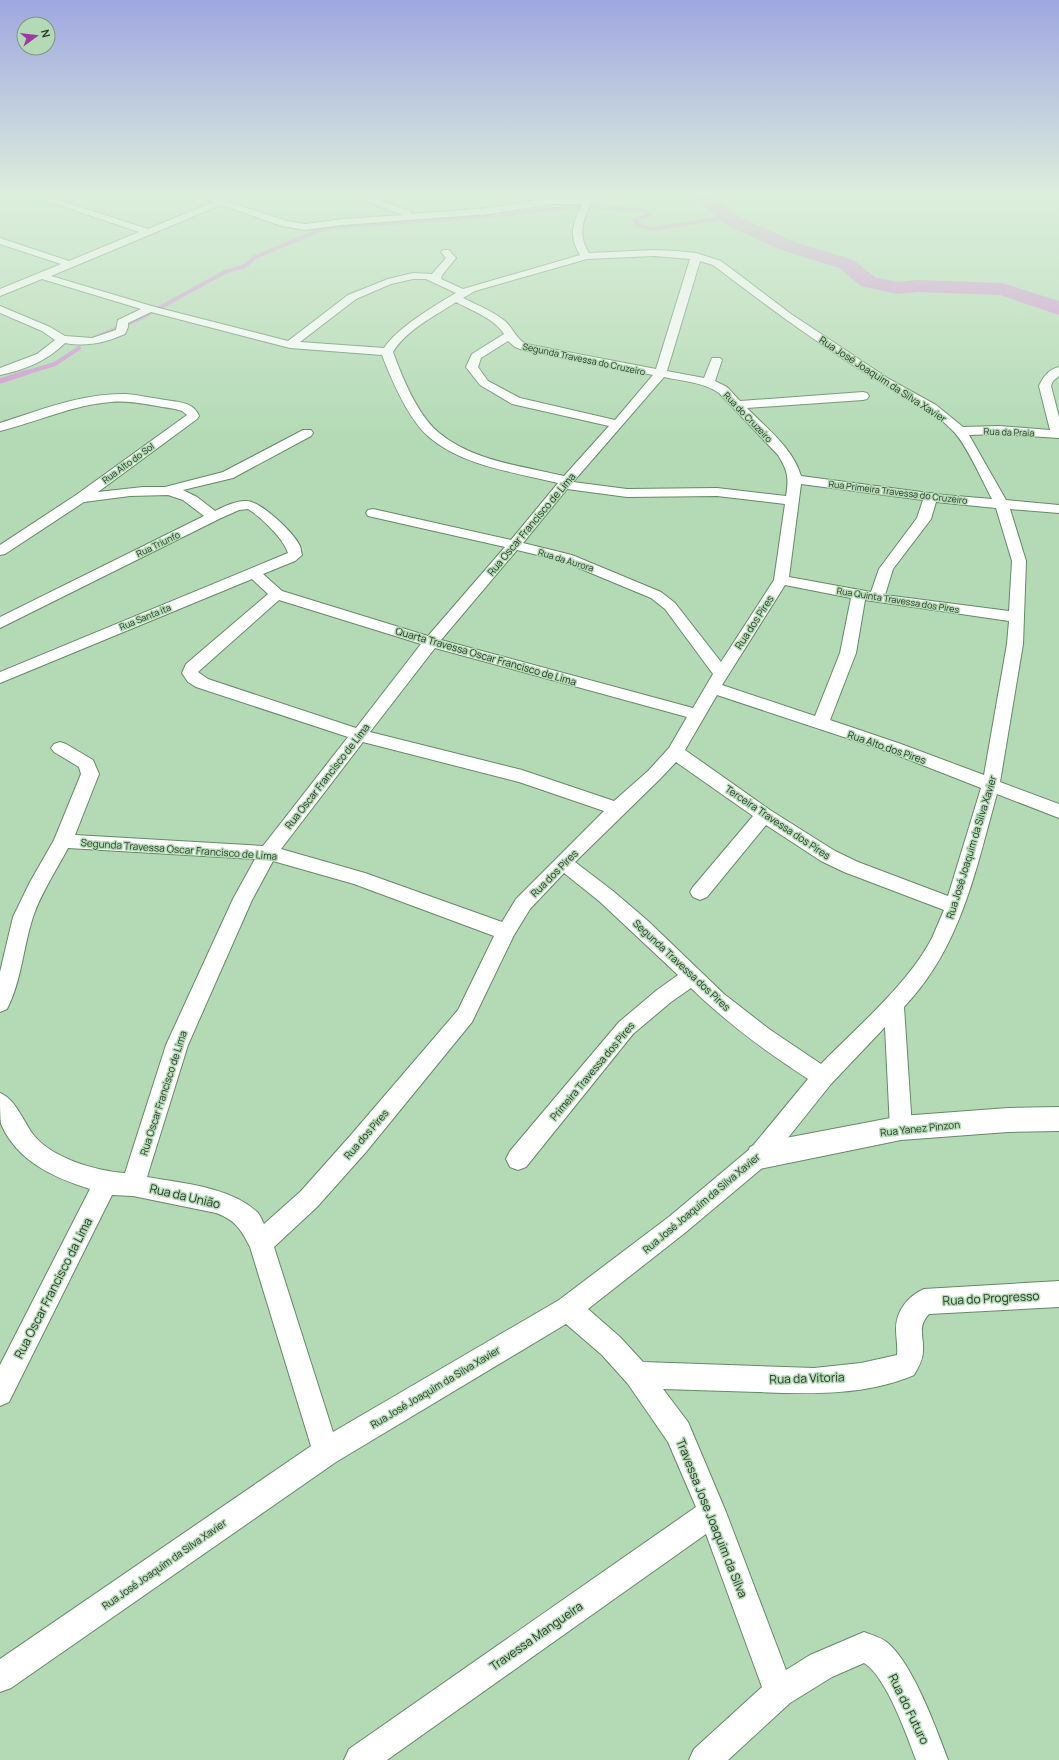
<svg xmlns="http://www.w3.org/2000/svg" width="1059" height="1760" font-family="Manrope,sans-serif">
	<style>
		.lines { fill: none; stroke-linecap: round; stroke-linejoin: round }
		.stream-far1 { stroke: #d193d3; stroke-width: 4 }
		.stream { stroke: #d193d3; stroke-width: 5 }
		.river { fill: #d193d3; fill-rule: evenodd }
		.street-casing { stroke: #658a66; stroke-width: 2 }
		.secondary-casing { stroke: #658a66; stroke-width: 2 }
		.street { fill: #fff; fill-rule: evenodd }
		.secondary { fill: #fff; fill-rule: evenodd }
		.labels { text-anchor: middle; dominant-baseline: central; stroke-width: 3; stroke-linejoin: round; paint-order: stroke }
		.far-street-label { font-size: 9px; fill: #2a392a; stroke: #b3dab4 }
		.street-label { font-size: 10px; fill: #2a392a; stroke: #b3dab4 }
		.near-street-label { font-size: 12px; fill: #2a392a; stroke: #b3dab4 }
	</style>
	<rect width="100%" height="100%" fill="#b3dab4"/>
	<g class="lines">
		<path class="stream-far1" d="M94,338L139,319L225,272L245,266L255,257L318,231L332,227L490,216L579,206L643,210L650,214L635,220L638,225L652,229L729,217
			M25,373L55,364L79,348"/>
		<path class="stream" d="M0,381L28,372"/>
		<path class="river" d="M691,195H712L742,218L795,242L853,260L875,277L897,282L918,280L1002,283L1059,301V315L1000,295L918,292L897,294L861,286L839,268L781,250L728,226Z"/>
		<defs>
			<path id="street" d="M29,195H43L148,229L213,202L197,195H211L221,199L229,198L231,200L229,202L287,221L305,224L343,219L403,215L349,195H363L410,211L411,214L489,208L553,198H584L585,195H594C586,216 575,231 589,253L654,250L677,251L696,253L721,261L791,314L889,379L936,405L963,427L999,426L1050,430L1039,386C1043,377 1049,369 1059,367V376L1053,381L1051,386L1059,417V438L999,434L969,435L1006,500L1059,505V513L1010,509L1026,561L1023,644L1000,782L1059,804V818L997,794C975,872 961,947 904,1007L912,1128L909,1135L901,1138L893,1135L890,1128L885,1027L831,1084L767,1164L686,1232L588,1309L620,1337L643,1362L814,1368L861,1363L897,1355C898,1346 896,1338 896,1329C896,1311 908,1296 924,1289L1059,1281V1307L929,1314C917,1327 924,1336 923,1351C923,1360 918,1368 914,1375C865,1396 810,1394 758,1392C726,1391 695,1390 663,1389L688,1422L726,1512L786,1670L810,1655L864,1632C872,1635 883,1638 889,1644C914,1667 936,1728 948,1760H916C907,1736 886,1676 864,1663L832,1677L790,1703L728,1760H689L694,1749L762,1687L706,1534L387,1760H344L349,1749L696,1507L668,1442L628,1384L602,1355L566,1324L336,1462L11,1688L0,1692V1659L311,1446L250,1247C241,1229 235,1220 216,1213L133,1196L112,1195L9,1402L0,1406V1365L90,1189C54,1178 17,1161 1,1124C0,1116 0,1102 0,1093C15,1099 23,1120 32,1133C50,1158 96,1171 125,1173L166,1045L233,899L255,859L68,848C56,871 41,893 33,917C23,947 22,980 7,1009L0,1012V972L13,917L30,882L54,840L81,774L79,767L54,752L51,748L54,744L60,742L66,744L93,760L99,774L75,835L263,846L348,737L196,687L188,682L182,673L186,664L268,594L252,579L0,683V672L288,553C284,539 261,517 248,509L239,510L219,519L0,628V617L204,516L183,500L168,495L130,496L84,502L5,554L0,555V545L76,495L187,415L182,411L175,409C154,406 132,400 111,402C72,405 37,422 0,431V423C40,410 83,393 126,394C139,395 152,398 165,400C178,402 194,402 199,416L197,419L98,492L143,487H165L223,472L303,430H311L313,433L311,436L233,478L183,490L197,497L215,511C225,506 237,500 247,501C262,502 294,533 300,546C301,549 301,552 302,555L295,561L263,574L282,591L428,636L505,547L368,516L366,513L368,510L373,509L511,540L558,483C515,472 464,467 429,437C408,419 392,381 382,355L290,348L151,312L128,323V327L125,334C104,343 87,347 65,343C47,361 24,370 0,375V368L37,354L55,340L42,331L0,313V306L50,327L65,336L92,338L116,330L118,320L141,309L42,279L0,296V289L61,264L0,244V238L69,261L139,232ZM553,204H582C573,224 568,234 580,255L463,289L441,279L442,275L456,258L449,250H443L441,252L446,258L432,274L413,273L388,279L348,295L288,341L155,307L51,276L221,205L282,226L305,230L343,225L489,214ZM654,256L690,259L656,369L526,344C516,339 513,328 505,321C493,311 477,305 463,298L475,291L587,259ZM700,261L713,265C762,302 810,338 862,371C890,389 933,408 955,433C968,448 982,480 992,499L944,495L801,476C793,448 766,428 747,408L863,400L867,399L869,396L867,393L863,392L740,401L727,387L715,381L722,360L720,358H712L704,378L667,371ZM413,279H426L456,293C435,305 396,329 384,348L300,342L356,299L391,284ZM456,302C472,311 494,318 504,334L472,354L466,367L480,385L512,404L609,426L564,476C522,466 472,461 438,432C417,414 402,377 393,352C406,330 435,316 456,302ZM508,341L515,347L523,350L653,375L615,420L520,398L488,381L478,367L481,358ZM664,377C682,381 703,382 719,393L778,455C788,471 789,478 786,496L717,488L627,489L573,482ZM801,484L923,500L917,518L879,569L871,592L789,577ZM567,489L627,497L717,496L785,504L774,580L721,662L675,603L661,592L572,555L523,543ZM936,502L996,508L1012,561L1009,611L885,595L893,569L931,519ZM517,550L562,561L651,598L665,609L713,674L693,708L441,640ZM785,585L851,598L840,653L815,716L722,685ZM279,600L421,644L356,728L208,679L198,672ZM865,600L1009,621L1007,644L984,775L901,744L830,720L856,653ZM435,648L687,717L669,748L648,771L614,801L522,770L370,732ZM717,695L889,752L981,788L948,896L858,862L835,851L770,810L685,750ZM363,742L519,782L604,811L516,899L502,922L365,873L281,849ZM676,762L753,816L693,887L690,892L693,897L700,900L707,897L766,825L821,861L844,872L944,910C940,919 936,929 932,938C909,983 857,1027 821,1064L769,1029L724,994L648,921L613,891L575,862L660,779ZM273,861L354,884L494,936L458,1010L350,1136L301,1191L264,1224C262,1220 260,1214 256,1211C230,1187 181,1183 147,1177L188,1045L252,900ZM564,873L599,901L678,975L657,990L619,1022L510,1151L506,1159L510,1167L518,1170L526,1167L633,1034L671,1002L691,988C728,1024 765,1051 808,1079L751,1148L670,1216L559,1300L333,1432L274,1247L317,1207L366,1152L472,1022L514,935L530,909Z"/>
			<path id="secondary" d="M1059,1107V1131L1008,1132L901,1140L759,1169L750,1165L746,1156L750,1147L759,1143L901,1116L1008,1108Z"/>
		</defs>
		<use href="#street" class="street-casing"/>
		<use href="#secondary" class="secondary-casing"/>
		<use href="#street" class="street"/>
		<use href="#secondary" class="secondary"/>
	</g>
	<linearGradient id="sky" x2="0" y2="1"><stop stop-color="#9fa7e0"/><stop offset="0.44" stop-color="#ded"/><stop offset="1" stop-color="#ded" stop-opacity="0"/></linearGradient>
	<rect width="1059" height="442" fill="url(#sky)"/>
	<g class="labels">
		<g class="far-street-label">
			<text transform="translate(584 359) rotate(12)">Segunda Travessa do Cruzeiro</text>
			<text transform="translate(748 417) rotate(46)">Rua do Cruzeiro</text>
			<text transform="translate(1009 432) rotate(2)">Rua da Praia</text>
			<text transform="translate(128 463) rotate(-36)">Rua Alto do Sol</text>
			<text transform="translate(898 492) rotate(7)">Rua Primeira Travessa do Cruzeiro</text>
			<text transform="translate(158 544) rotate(-26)">Rua Triunfo</text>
			<text transform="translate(566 560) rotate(17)">Rua da Aurora</text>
			<text transform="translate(898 600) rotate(9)">Rua Quinta Travessa dos Pires</text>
			<text transform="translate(145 617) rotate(-22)">Rua Santa ita</text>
		</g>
		<g class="street-label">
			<text transform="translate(883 379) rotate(33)">Rua José Joaquim da Silva Xavier</text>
			<text transform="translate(531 524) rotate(-50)">Rua Oscar Francisco de Lima</text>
			<text transform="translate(754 622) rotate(-57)">Rua dos Pires</text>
			<text transform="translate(486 656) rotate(16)">Quarta Travessa Oscar Francisco de Lima</text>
			<text transform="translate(887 747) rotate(19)">Rua Alto dos Pires</text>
			<text transform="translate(327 776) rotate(-52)">Rua Oscar Francisco de Lima</text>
			<text transform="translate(778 822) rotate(34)">Terceira Travessa dos Pires</text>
			<text transform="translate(971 847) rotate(-73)">Rua José Joaquim da Silva Xavier</text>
			<text transform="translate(179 849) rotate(4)">Segunda Travessa Oscar Francisco de Lima</text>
			<text transform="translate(554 873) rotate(-45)">Rua dos Pires</text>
			<text transform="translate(682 965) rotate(43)">Segunda Travessa dos Pires</text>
			<text transform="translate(592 1071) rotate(-50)">Primeira Travessa dos Pires</text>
			<text transform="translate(163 1093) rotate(-72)">Rua Oscar Francisco de Lima</text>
			<text transform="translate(920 1128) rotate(-6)">Rua Yanez Pinzon</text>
			<text transform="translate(366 1134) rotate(-49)">Rua dos Pires</text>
			<text transform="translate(701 1203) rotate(-40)">Rua José Joaquim da Silva Xavier</text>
			<text transform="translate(435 1387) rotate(-31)">Rua José Joaquim da Silva Xavier</text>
			<text transform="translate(164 1564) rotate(-35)">Rua José Joaquim da Silva Xavier</text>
		</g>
		<g class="near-street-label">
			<text transform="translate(185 1196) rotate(13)">Rua da União</text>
			<text transform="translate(53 1288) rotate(-63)">Rua Oscar Francisco da Lima</text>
			<text transform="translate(991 1298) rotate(-3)">Rua do Progresso</text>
			<text transform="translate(807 1378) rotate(-2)">Rua da Vitoria</text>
			<text transform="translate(712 1518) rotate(68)">Travessa Jose Joaquim da Silva</text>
			<text transform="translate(536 1636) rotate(-35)">Travessa Mangueira</text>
			<text transform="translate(909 1709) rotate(64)">Rua do Futuro</text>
		</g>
	</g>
	<g transform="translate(36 36) rotate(75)"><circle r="19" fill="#b3dab4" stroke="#7c9a7d"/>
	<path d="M0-3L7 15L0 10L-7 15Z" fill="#9c3ba3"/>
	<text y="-6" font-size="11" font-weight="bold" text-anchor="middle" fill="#2a392a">N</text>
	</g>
</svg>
